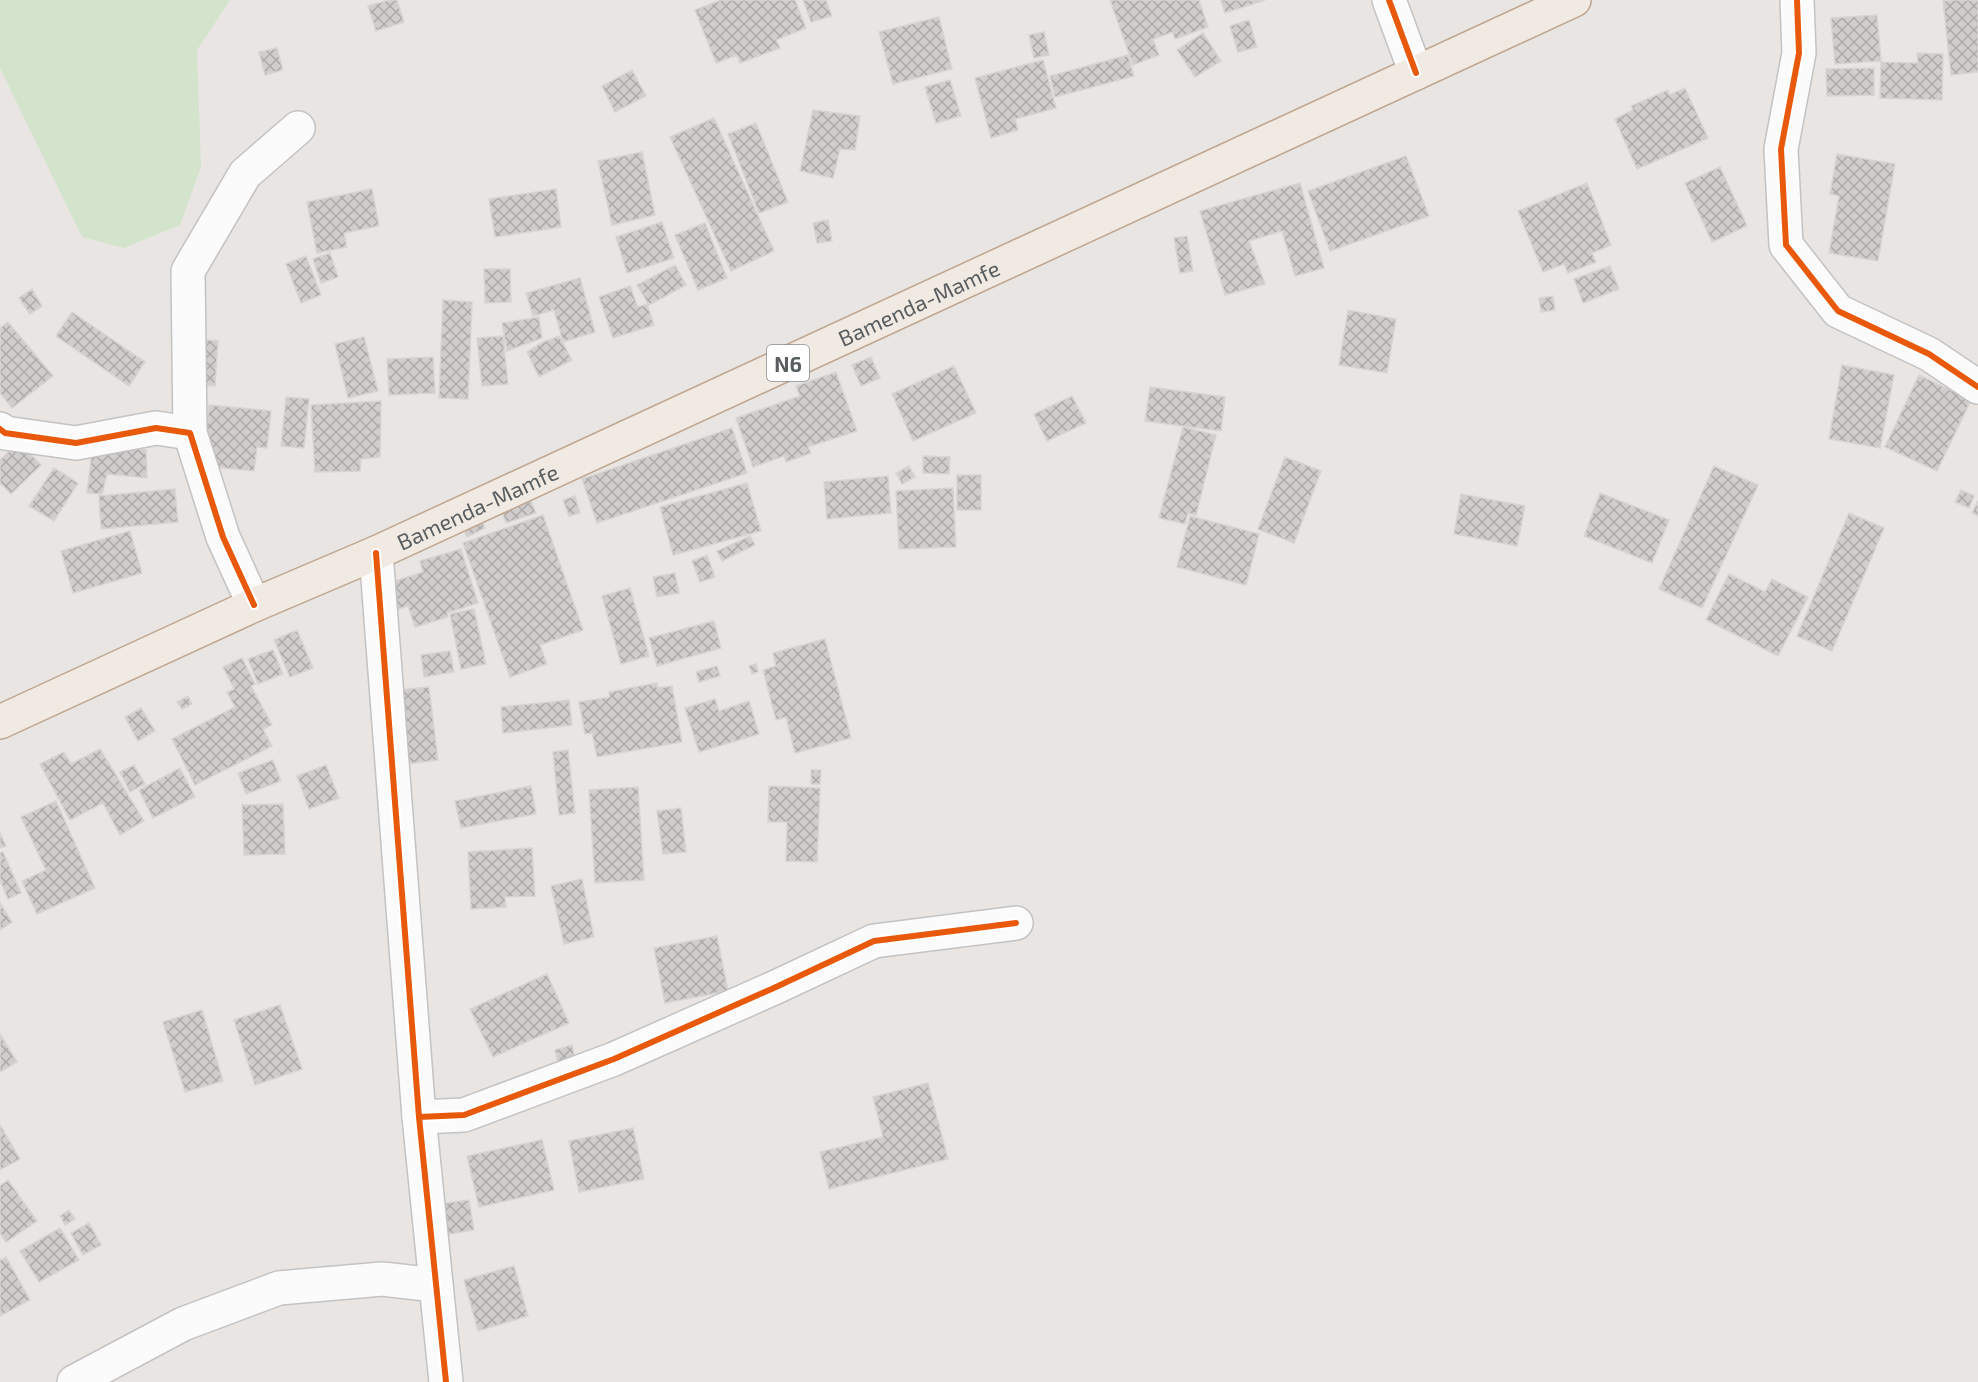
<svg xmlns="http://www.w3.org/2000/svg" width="1978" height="1382" font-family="'Exo 2',sans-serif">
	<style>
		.grass { fill: #d4e4cc }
		.building { fill: url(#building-cross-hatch); stroke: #d8d4d1; stroke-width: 1.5 }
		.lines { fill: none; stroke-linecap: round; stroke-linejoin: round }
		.minor-casing { stroke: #c3c3c3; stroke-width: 36 }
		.tertiary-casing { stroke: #c3c3c3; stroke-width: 36 }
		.trunk-casing { stroke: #bfa690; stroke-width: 36 }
		.minor { stroke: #fcfbfb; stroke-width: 33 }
		.tertiary { stroke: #fcfbfb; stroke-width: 33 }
		.trunk { stroke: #f0eae2; stroke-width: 33 }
		.cycleway-casing { stroke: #fff; stroke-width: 10 }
		.cycleway { stroke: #e8590c; stroke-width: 6 }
		.labels { text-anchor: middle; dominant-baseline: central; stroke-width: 6; stroke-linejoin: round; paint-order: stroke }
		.shield { fill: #fff; stroke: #8a8e90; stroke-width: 1.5 }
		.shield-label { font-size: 21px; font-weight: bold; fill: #585d60 }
		.street-label { font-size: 22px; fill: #585d60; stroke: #fff }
	</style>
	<defs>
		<pattern id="building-cross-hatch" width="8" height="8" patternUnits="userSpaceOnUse" patternTransform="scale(1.5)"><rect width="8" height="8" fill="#d0cdcc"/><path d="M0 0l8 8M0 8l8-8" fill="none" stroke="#acaaa9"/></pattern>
	</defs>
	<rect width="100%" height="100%" fill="#e8e5e2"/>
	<path class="grass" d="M0,0H230L197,50L201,167L180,225L124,248L82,237L0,68Z"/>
	<path class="building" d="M389,0H397L404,22L376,31L368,6Z
		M721,0H795L806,28L776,40L780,48L740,63L737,55L716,63L695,10Z
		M803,0H826L832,16L811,22Z
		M1110,0H1199L1208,27L1175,39L1173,32L1153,39L1159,55L1133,65Z
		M1221,0H1265L1225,13Z
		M1955,0H1978V72L1951,75L1943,1Z
		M1877,15L1881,61L1835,64L1831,18Z
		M939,17L952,69L893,84L879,32Z
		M1249,20L1257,47L1238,52L1230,26Z
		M1044,32L1049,55L1034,58L1029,35Z
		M1203,33L1221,61L1195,77L1177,50Z
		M277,48L283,70L265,75L259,52Z
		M1917,53L1943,54L1942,100L1880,98L1881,62L1918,63Z
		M1128,55L1134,76L1055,97L1050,76Z
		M1043,60L1056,108L1015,119L1018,130L991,138L975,78Z
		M1874,68V95L1827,96L1826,69Z
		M632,70L646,96L615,112L602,86Z
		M950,80L961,116L936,123L925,87Z
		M1685,88L1708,138L1637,169L1615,119L1633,110L1631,106L1668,90L1669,95Z
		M813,110L860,116L855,150L840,149L833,178L800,171Z
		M714,118L774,251L731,271L670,137Z
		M756,123L788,202L759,213L728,134Z
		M642,152L655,215L612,225L598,161Z
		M1837,154L1895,164L1878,261L1829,253L1839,196L1830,194Z
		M1406,156L1429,216L1330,251L1308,191Z
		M1720,167L1747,226L1712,242L1685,183Z
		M1300,183L1324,268L1295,276L1282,231L1249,241L1265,284L1225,295L1200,211Z
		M1587,183L1611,245L1592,253L1596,262L1568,273L1564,264L1543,272L1518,211Z
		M372,189L379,226L344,233L347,247L317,253L307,202Z
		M556,189L561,227L495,237L489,199Z
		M828,220L832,241L817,243L813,223Z
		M662,222L674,258L627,273L616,237Z
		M705,223L727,278L698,290L675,235Z
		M1187,236L1193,271L1180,273L1174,238Z
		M330,253L338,277L321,283L313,259Z
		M306,256L321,295L301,303L286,264Z
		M675,265L686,285L649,305L637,285Z
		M1610,266L1619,289L1583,303L1574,279Z
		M484,269H510L511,302L485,303Z
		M580,278L595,332L563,342L554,310L533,316L526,293Z
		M630,286L638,307L647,304L654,325L613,338L599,297Z
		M32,289L42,306L30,314L19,298Z
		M1553,296L1555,310L1541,312L1539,298Z
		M443,300L472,302L468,399L439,398Z
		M1348,310L1396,319L1387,373L1339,365Z
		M72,312L145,362L129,386L56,336Z
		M539,317L542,338L507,351L502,323Z
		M8,322L53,376L12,408L0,393V328Z
		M503,336L508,384L482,386L477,338Z
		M559,336L572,360L539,377L527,352L543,342Z
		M179,337L218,341L215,386L175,382Z
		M364,337L378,391L348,398L335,344Z
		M433,357L435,393L389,395L387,359Z
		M871,357L880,378L861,386L852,365Z
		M1842,365L1894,375L1880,448L1829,439Z
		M954,366L976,413L913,441L892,394Z
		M836,372L857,431L808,447L811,453L786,462L784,456L753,467L736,418L800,396L796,386Z
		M1919,375L1971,400L1937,471L1885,447Z
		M1150,387L1225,397L1221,431L1145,421Z
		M1072,396L1086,423L1047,441L1034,414Z
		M286,397L309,399L304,448L281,446Z
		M381,401L380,457L361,459L360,471L315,472L311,405Z
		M209,405L271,411L267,448L257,447L254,471L203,466Z
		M1183,427L1216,435L1196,515L1188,513L1185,524L1159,518Z
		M732,428L747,473L597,523L582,479Z
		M19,442L41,465L11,494L0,483V460Z
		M93,443L146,450L147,478L107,474L102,494L87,493Z
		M923,456L950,457L949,474L923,473Z
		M1285,457L1321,471L1294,543L1258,529Z
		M909,466L915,477L902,484L896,473Z
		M1714,466L1758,485L1702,608L1659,589Z
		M54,468L78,483L54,521L29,506Z
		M957,475H981V510H957Z
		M888,476L891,513L827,519L824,482Z
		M747,483L761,531L673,555L660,507Z
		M953,488L956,547L899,549L896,491Z
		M175,489L178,522L101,529L99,496Z
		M1961,490L1974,496L1969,508L1955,502Z
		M1600,493L1669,520L1652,563L1584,536Z
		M1461,494L1525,506L1517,546L1454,534Z
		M575,496L580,513L569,516L563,500Z
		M531,501L536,513L506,523L502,512Z
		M1978,501V516L1972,513Z
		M1849,513L1884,528L1832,651L1797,636Z
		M543,515L583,630L540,645L547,664L510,677L463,543Z
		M1190,516L1259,534L1246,585L1177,567Z
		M482,521L485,528L467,537L464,530Z
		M130,531L142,573L73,593L61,551Z
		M750,536L755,545L722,561L717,551Z
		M461,549L478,603L447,613L448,617L415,627L408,606L398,609L389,583L423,572L420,561Z
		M707,555L715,577L700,582L692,561Z
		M675,573L679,593L657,597L653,577Z
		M1729,574L1765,592L1772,579L1808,597L1778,656L1706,620Z
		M630,588L649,656L621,664L602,596Z
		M474,609L486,664L461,669L450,614Z
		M714,621L721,648L657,666L649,638Z
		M297,630L313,668L290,677L274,640Z
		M825,639L851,738L795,753L786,717L776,720L763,670L776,666L773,653Z
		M273,650L283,674L258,684L248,659Z
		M450,651L454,672L424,677L421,655Z
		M242,658L255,684L251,686L272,725L263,729L272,746L195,785L172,739L235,707L227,692L234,689L223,667Z
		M756,664L758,672L752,674L749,666Z
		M717,666L720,676L699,682L696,672Z
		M657,683V688L672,686L682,742L597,757L592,733L585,734L579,702L610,697L609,692Z
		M429,687L438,760L407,764L398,690Z
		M188,696L192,704L182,709L177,702Z
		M715,699L719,711L749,701L759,734L699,752L685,708Z
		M569,700L572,725L503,733L501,707Z
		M141,708L155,731L138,741L125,717Z
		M100,749L144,821L120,835L103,803L70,820L40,764L64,752L71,764Z
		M568,750L575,813L559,815L553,752Z
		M273,760L281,781L246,794L238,773Z
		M134,765L145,784L130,792L120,772Z
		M326,765L339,798L309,809L297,776Z
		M180,768L195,797L153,818L139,790Z
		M811,770H821L820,784H811Z
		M531,786L536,814L461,828L455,801Z
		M769,786L820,788L817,862L786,861L787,822H768Z
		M638,787L644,880L595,883L589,790Z
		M56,801L95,888L37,914L22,881L46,870L21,817Z
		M283,804L285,854L244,855L242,805Z
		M681,808L686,852L663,854L657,811Z
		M0,833L6,846L0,848Z
		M532,848L535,896L505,897L506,907L471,909L468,852Z
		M3,852L21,893L8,899L0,880V853Z
		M582,879L594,937L564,944L551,886Z
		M0,903L12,922L0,930Z
		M717,936L728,991L665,1003L654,948Z
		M547,974L569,1023L493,1057L470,1009Z
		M280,1005L302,1069L255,1085L234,1020Z
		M202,1010L223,1081L185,1092L163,1022Z
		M0,1034L17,1062L0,1072Z
		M572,1045L575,1058L558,1063L555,1050Z
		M928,1083L948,1159L829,1189L820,1152L883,1137L873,1097Z
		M0,1125L20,1159L0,1170Z
		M633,1128L644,1179L579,1192L569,1141Z
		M542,1140L554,1190L479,1207L467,1156Z
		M8,1180L37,1221L6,1242L0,1233V1186Z
		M469,1200L474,1230L444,1235L439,1204Z
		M69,1210L75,1219L65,1225L60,1216Z
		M89,1223L101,1245L83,1255L71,1233Z
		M60,1228L79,1260L39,1282L20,1251Z
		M6,1257L30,1300L0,1316V1260Z
		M514,1266L528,1316L478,1331L464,1280Z"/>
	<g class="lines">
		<defs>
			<path id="minor" d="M1389,0L1416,73
				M1797,0L1799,53L1781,149L1786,245L1838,311L1929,354L1978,387
				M0,429L5,433L76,443L156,428L190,433L223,537L254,605
				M190,433L188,271L245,174L298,128
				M419,1117L464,1115L614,1059L776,987L874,941L1016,923
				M74,1382L183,1324L279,1288L382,1279L436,1285"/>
			<path id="tertiary" d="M376,553L419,1117L446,1382"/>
			<g id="trunk">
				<path id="s1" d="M0,722L254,605L376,553L1574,0"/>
			</g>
		</defs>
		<use href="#minor" class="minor-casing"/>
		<use href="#tertiary" class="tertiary-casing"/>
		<use href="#trunk" class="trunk-casing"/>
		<use href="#minor" class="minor"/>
		<use href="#tertiary" class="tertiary"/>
		<use href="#trunk" class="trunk"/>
		<defs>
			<path id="cycleway" d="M1389,0L1416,73
				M1797,0L1799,53L1781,149L1786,245L1838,311L1929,354L1978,387
				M0,429L5,433L76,443L156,428L190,433L223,537L254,605
				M376,553L419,1117L446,1382
				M419,1117L464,1115L614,1059L776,987L874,941L1016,923"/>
		</defs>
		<use href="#cycleway" class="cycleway-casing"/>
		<use href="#cycleway" class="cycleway"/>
	</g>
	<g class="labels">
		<rect class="shield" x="767" y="345" width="42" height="36" rx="4.5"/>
		<g class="shield-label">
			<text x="788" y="363">N6</text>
		</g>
		<g class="street-label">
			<text stroke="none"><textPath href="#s1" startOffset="1010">Bamenda-Mamfe</textPath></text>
			<text stroke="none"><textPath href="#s1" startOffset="524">Bamenda-Mamfe</textPath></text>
		</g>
	</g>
</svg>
